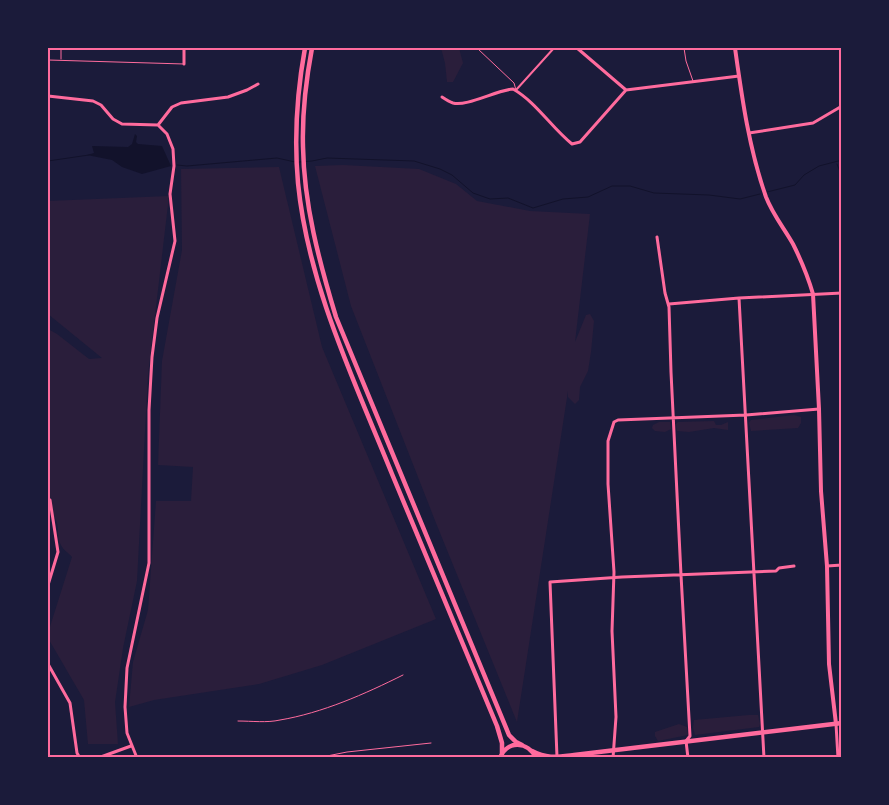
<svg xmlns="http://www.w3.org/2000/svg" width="889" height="805" font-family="'PT Sans Narrow',sans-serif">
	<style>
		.green { fill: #2a1e3b }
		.water { fill: #12122b }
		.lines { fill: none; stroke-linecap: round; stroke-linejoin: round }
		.stream { stroke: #12122b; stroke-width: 1 }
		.service { stroke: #ff6b9d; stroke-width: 1 }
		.pedestrian { stroke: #ff6b9d; stroke-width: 2 }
		.minor { stroke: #ff6b9d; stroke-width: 3 }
		.tertiary { stroke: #ff6b9d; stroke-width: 4 }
		.secondary { stroke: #ff6b9d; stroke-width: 4.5 }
		.primary { stroke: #ff6b9d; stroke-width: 4.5 }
		.neatline { fill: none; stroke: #ff6b9d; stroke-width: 2 }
	</style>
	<rect width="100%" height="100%" fill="#1b1b3a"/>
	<path class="green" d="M441,48H459L463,63L453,82H447L445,63Z
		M343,165L419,169L456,184L477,201L530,211L590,214L575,342L586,315L590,314L594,321L591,352L588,371L580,387L579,400L575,404L568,397V391L517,722L436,523L351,306L315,166Z
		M279,167L322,347L436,619L322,665L259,684L154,700L129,707L133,662L148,610L156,501H191L193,467L158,465L162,361L182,250L181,169Z
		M169,196L148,375L137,581L123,648L115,702L118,744H88L84,700L48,638V633L72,557C69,553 63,550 61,545C55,536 62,524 52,515L48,516V329L57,334L89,359L102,358L48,314V201Z
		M794,415L801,417V423L798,428L751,431L749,423L751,420Z
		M714,421L716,425H721L728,422V430L714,428L689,432L677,431L676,424L678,422Z
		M659,422H670L671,429L665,432L655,431L652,428L653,425Z
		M749,715H758L760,724L759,727L695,735L693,728L694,720Z
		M679,724L687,727L688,735L658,741L655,736V732Z"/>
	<path class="water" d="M135,134L137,136L136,142L138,144L162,146L171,166L142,174L122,167L112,160L87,155L94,153L92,146L128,147L132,144Z"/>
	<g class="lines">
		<path class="stream" d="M48,161L89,155
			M299,162L312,161L327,158L414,161L440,169L452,175L473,193L490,199L508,198L533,208L563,199L588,197L612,186H630L654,193L709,195L740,199L760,194
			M837,164L842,177
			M177,165L187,166L277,158L295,162
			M767,192L795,185L804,175L819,166L842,160"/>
		<path class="service" d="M684,48L686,61L693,81
			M478,49L514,83L516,90
			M61,59V48
			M48,60L184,64
			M238,721C252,721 267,723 280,720C322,713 365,694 403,675
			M317,758L347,752L431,743"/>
		<path class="pedestrian" d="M516,90L554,48"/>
		<path class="minor" d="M577,48L626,90
			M184,64V48
			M626,90L739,76
			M48,96L93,101L101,105L113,119L122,124L158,125L167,134L173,149L174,166L170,194L175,241L157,318L152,357L149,410V563L127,668L125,707L127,733L137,758
			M442,97C445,99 450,102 453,103C466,107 497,90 513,89C536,102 551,127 572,144L580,142L626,90
			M158,125L172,107L181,103L228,97L247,90L258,84
			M749,133L813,123L842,106
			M657,237L665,293L669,307L671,372L681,575L690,736L686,741L688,758
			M739,298L764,758
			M669,304L739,298L842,293
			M827,566L842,565
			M48,585L58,552L50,500
			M48,664L70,703L77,753L80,758
			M836,724L838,758
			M557,757L550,582L622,577L776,571L779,568L794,566
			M98,758L131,746
			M613,758L616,717L612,631L614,572L608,484V441L614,422L618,420L746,415L819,409"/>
		<path class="tertiary" d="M735,48C742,98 749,149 766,197C773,215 784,228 793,244C801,260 808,277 813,294L819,409L821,491L827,566L829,664L836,724"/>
		<path class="secondary" d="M532,751C547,759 557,757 574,755L842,723"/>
		<path class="primary" d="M305,48C297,92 294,138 298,183C308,285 354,380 392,474C427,558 462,642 497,726L502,743V754
			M312,48C306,80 302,114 303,147C304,205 319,261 336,317L509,735L516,742L522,745
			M500,758C507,740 528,741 536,758"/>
	</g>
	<rect width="889" height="805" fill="none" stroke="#1b1b3a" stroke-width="98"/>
	<rect x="49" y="49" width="791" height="707" class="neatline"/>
</svg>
